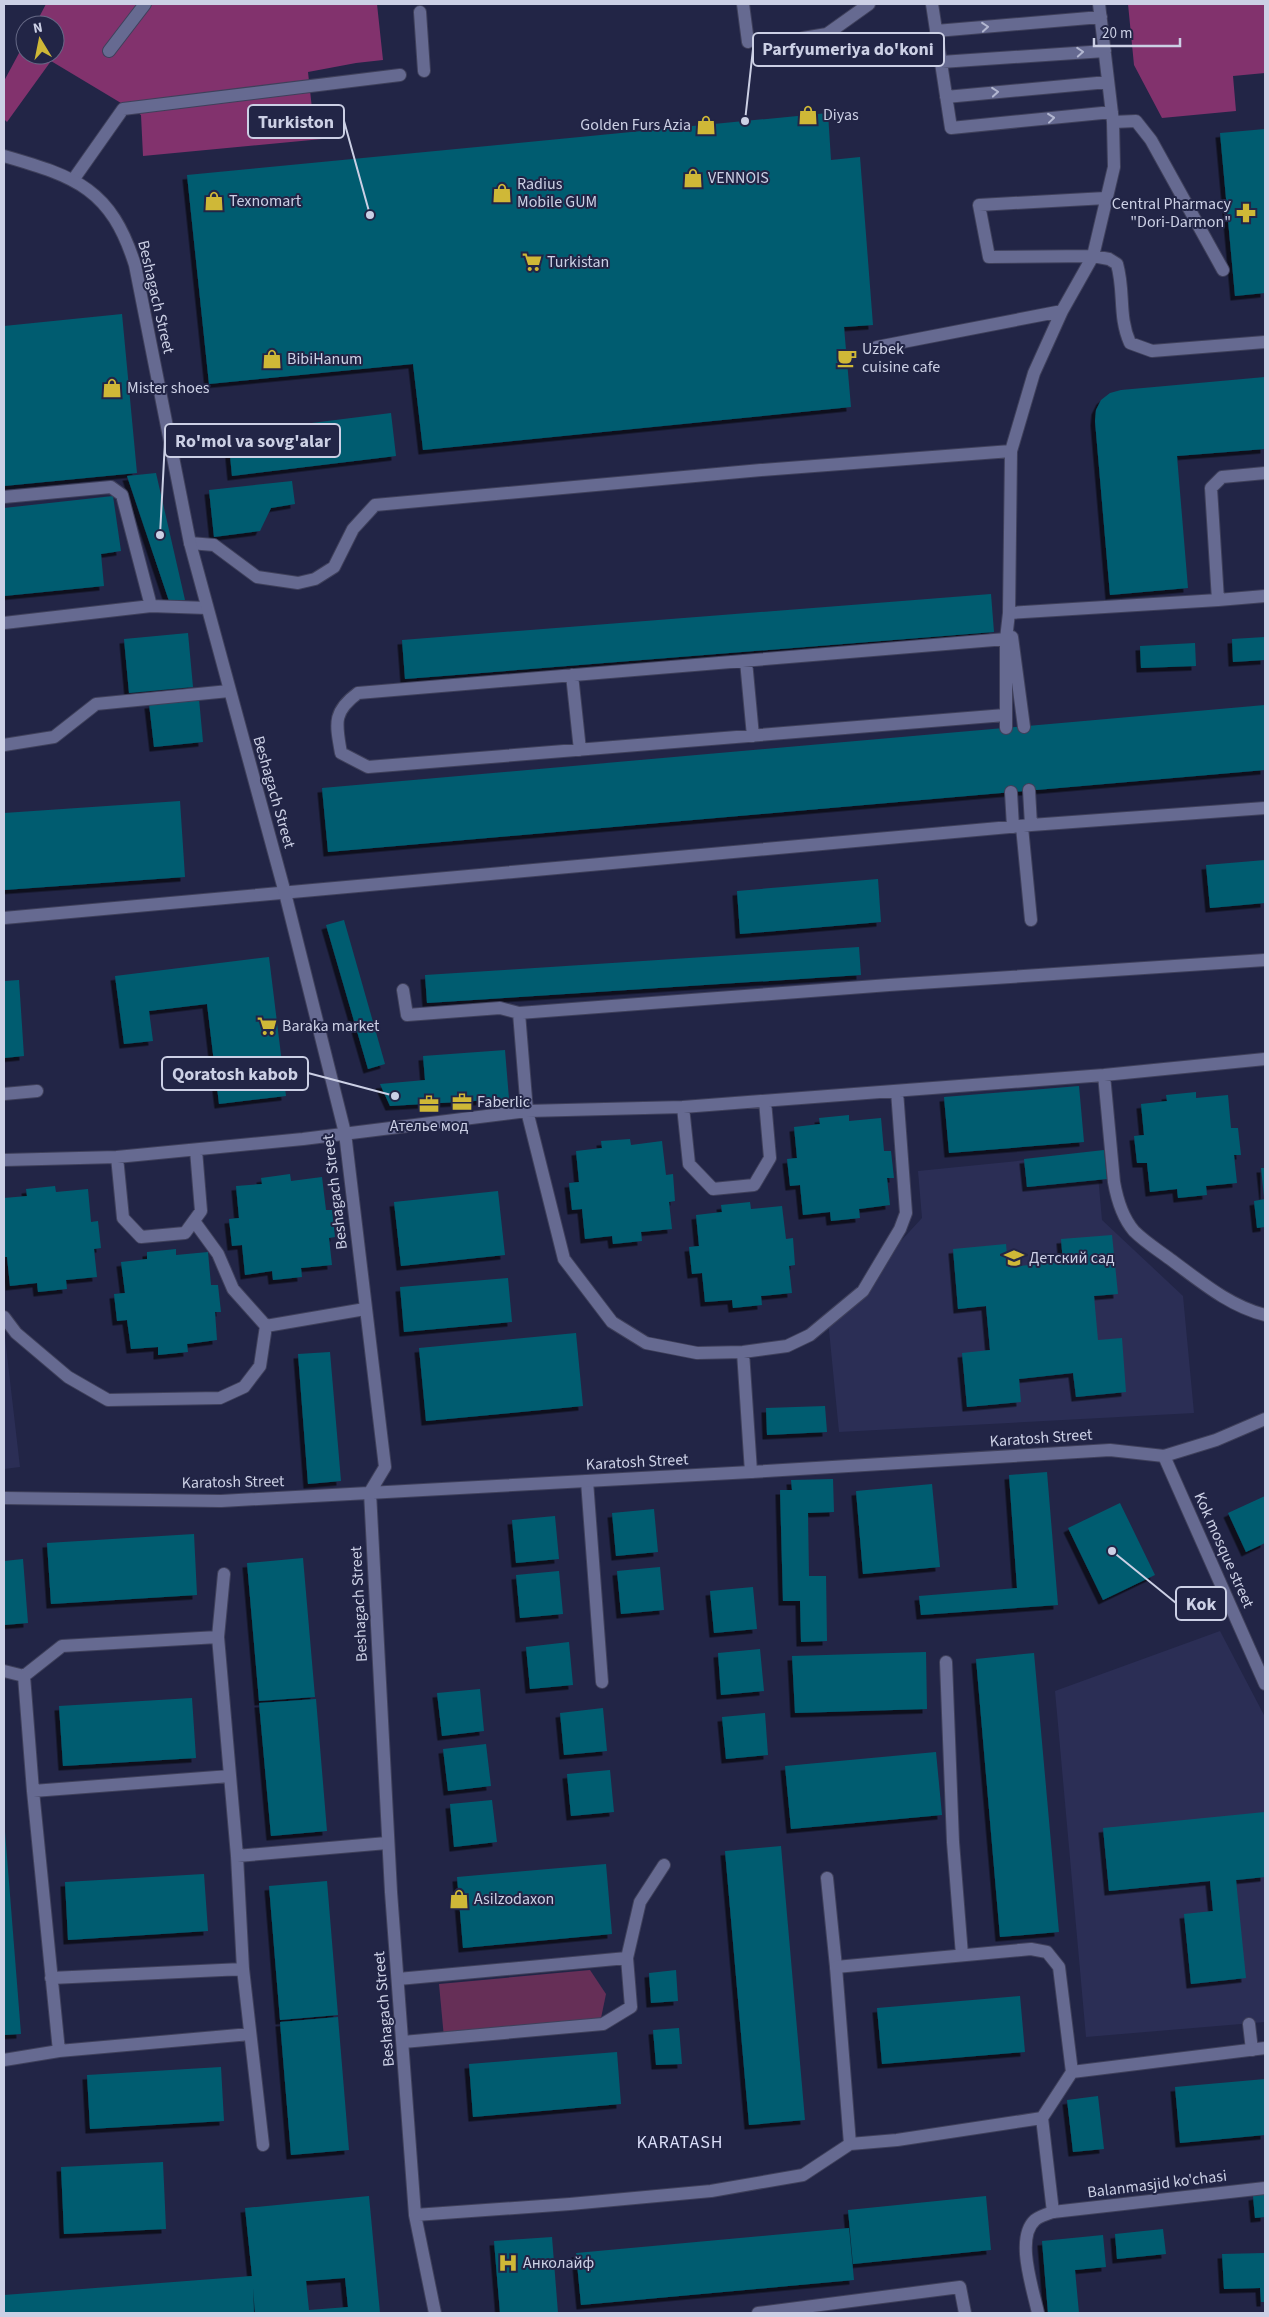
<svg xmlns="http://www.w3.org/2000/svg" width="1269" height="2317" font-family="'Source Sans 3',sans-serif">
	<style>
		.built { fill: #2b2e55 }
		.green { fill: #662f57 }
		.forest { fill: #82326d }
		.building { fill: #005c70; fill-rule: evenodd; filter: url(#shadow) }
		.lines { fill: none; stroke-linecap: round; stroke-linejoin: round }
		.lane-casing { stroke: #3f405b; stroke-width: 14 }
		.street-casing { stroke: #3f405b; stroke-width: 14 }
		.lane { stroke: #666a91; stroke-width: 12 }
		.street { stroke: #666a91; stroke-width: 12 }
		.oneway { stroke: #b2b6d0 }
		.labels { text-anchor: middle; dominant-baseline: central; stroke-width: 4; stroke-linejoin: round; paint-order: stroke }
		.poi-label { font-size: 16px; fill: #ccd0e5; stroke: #222546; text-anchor: start }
		.street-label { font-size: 16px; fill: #ccd0e5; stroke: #222546 }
		.neighbourhood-label { font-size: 18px; letter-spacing: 1px; fill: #dadef9; stroke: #222546 }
		.leader { fill: none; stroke: #ccd0e5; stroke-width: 2 }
		.callout-dot { fill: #ccd0e5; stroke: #222546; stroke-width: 2 }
		.callout { fill: #222546; stroke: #ccd0e5; stroke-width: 2 }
		.callout-label { font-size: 18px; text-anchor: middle; font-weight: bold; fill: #ccd0e5 }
	</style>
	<defs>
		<filter id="shadow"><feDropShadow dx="-4.5" dy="4.5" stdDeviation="0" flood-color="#0009"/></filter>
	</defs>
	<rect width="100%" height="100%" fill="#222546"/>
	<path class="built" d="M1096,1153L1102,1220L1183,1296L1194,1413L839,1432L828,1320L922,1218L918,1171Z
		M4,1329L20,1467L4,1469Z
		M1220,1631L1265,1717V2022L1086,2037L1055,1691Z"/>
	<path class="green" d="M590,1970L606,1994L600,2023L444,2038L439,1984Z"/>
	<path class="forest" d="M46,4H377L383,60L356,63L308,72L313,118L341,115L343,137L143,156L141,115L51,61L7,122L4,119V81L25,42V55H55V25H35Z
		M1128,4H1265V73L1233,76L1236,111L1162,118L1134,65Z"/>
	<path class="building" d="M828,113L831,160L860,157L873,325L844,327L851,407L423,450L413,364L209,384L187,175Z
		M1265,129V293L1235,296L1220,133Z
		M122,314L137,473L4,486V326Z
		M1265,377V449L1177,456L1188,588L1110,595L1095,421L1096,410L1101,400L1110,393L1121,390Z
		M391,413L396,456L232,476L229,445L249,431Z
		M156,473L185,600L169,601L127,476Z
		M292,481L295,504L271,508L260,531L214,537L209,490Z
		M113,496L121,551L101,554L104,586L4,596V508Z
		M991,594L994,632L405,679L402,640Z
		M188,633L193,687L129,693L124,639Z
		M1265,637V660L1233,662L1232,639Z
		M1195,643L1196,666L1141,668L1140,646Z
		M199,699L203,742L154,747L149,704Z
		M1265,705V770L328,852L322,788Z
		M180,801L185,877L4,890V813Z
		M1265,860V903L1210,908L1206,865Z
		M878,879L881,922L740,934L737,891Z
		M344,920L385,1064L368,1069L326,925Z
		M859,947L861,975L427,1003L425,975Z
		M269,957L286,1096L219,1104L207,1004L149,1011L153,1041L124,1044L115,976Z
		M19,980L24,1056L4,1058V981Z
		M505,1050L509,1099L390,1106L380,1084L425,1080L423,1056Z
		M1079,1086L1084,1142L949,1153L944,1097Z
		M1196,1092V1098L1228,1095L1231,1128H1238L1241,1155H1234L1237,1183L1206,1186L1207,1195L1178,1198L1177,1189L1150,1192L1147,1163H1137L1134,1136L1144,1135L1141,1104L1167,1101L1166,1095Z
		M849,1115V1121L881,1118L884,1151H891L894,1178H887L890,1205L859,1209L860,1218L831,1221L830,1212L803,1215L800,1185L790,1186L787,1159L797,1158L794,1127L820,1124L819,1118Z
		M630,1139L631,1145L662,1141L666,1175L673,1174L675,1201L669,1202L672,1229L641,1232L642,1241L613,1244L612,1236L585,1239L582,1209L572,1210L569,1183L579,1182L576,1151L602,1148L601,1141Z
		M1104,1150L1107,1179L1027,1187L1024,1159Z
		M1261,1168H1265V1197H1264Z
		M290,1174L291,1181L322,1177L326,1210H332L335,1237L329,1238L332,1265L301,1268L302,1277L273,1280L272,1271L245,1275L242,1245L232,1246L229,1219L239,1218L236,1186L262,1184L261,1178Z
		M55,1186L56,1192L88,1189L91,1222L98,1221L101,1248L94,1249L97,1277L66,1280L67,1289L38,1292L37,1283L10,1286L7,1257H4V1198L27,1196L26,1189Z
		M498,1191L505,1255L401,1266L394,1202Z
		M1265,1199V1227L1257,1228L1254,1201Z
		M750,1202L751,1209L782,1206L786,1239L793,1238L795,1265L789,1266L792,1293L761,1296L762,1305L733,1308L732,1300L705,1302L702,1273L692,1274L689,1247L699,1246L696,1215L722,1212L721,1205Z
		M1112,1235L1118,1294L1094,1296L1098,1340L1122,1338L1126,1392L1076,1397L1073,1373L1019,1379L1021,1402L967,1407L962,1353L990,1350L986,1306L958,1309L953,1249L1006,1244L1008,1267L1063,1262L1061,1239Z
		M176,1249V1255L208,1252L211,1285H218L221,1312H215L217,1340L187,1344L188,1352L158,1355V1347L131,1349L127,1320L117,1321L114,1294L125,1293L121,1262L147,1259V1252Z
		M508,1278L512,1322L404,1332L400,1287Z
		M576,1333L583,1406L426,1421L419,1348Z
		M330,1352L341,1481L308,1484L298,1354Z
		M825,1406L827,1432L767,1435L766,1408Z
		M1047,1472L1058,1605L921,1615L919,1596L1017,1588L1009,1475Z
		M833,1479L834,1512L808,1513L809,1576H826L827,1641L801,1642L800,1601H783L780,1490H792L791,1480Z
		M932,1484L940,1567L863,1574L856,1491Z
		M1265,1496V1543L1246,1552L1228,1513Z
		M1120,1503L1155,1575L1103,1600L1068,1528Z
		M654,1509L658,1552L616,1556L612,1513Z
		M555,1516L559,1559L516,1563L512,1520Z
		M194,1534L197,1595L51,1604L47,1543Z
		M303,1558L315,1697L259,1701L247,1563Z
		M23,1559L28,1623L4,1625V1561Z
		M660,1567L664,1610L621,1614L617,1571Z
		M559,1571L563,1614L520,1618L516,1575Z
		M753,1587L757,1629L714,1633L710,1591Z
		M569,1642L573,1685L530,1689L526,1647Z
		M760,1649L764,1691L721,1695L718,1653Z
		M926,1652L927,1709L795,1713L792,1656Z
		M1034,1653L1059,1932L1000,1937L976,1659Z
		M480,1689L484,1731L442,1736L437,1693Z
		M192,1698L196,1758L63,1766L59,1706Z
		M316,1699L327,1831L271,1836L259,1703Z
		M603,1708L607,1751L564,1755L560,1713Z
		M765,1713L768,1755L726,1759L722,1717Z
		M486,1744L491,1786L448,1791L443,1749Z
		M936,1752L942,1815L791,1829L785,1766Z
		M610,1770L614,1812L571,1816L567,1774Z
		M492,1800L497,1842L454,1847L450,1804Z
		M1265,1812V1877L1236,1880L1246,1978L1191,1984L1184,1914L1213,1911L1210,1881L1109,1891L1103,1828Z
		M4,1819L21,2034L4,2035Z
		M781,1846L805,2120L749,2125L725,1851Z
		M606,1864L612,1934L463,1948L457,1877Z
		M204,1874L208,1931L68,1940L65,1882Z
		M327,1881L338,2015L280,2020L269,1886Z
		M676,1970L678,2001L651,2003L649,1973Z
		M1020,1996L1025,2052L882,2064L877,2008Z
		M338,2017L349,2150L291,2155L280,2022Z
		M679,2028L682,2064L656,2065L653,2030Z
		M617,2052L621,2104L473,2117L469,2064Z
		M221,2067L224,2121L90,2129L87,2075Z
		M1265,2079V2135L1180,2143L1175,2087Z
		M1098,2096L1104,2149L1073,2152L1067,2100Z
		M163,2162L166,2229L64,2234L61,2167Z
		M1265,2194V2217L1255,2218L1253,2196Z
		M369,2196L380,2313H255L253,2288L254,2313H4V2295L252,2276L245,2208ZM345,2278L348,2307L309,2310L306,2281Z
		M986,2196L991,2250L853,2264L848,2210Z
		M849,2228L854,2280L581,2305L576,2253Z
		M1163,2229L1166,2254L1117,2259L1115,2234Z
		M1103,2235L1106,2267L1075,2270L1079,2313H1048L1042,2241Z
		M552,2237L558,2313H500L494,2241Z
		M1265,2253V2302H1261L1260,2288L1224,2289L1222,2254Z"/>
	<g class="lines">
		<defs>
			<path id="lane" d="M743,4L748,42
				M932,4L951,128L1112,112
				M420,12L424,71
				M936,31L1101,17
				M803,38L827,34L869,4
				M109,51L145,4
				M941,62L1105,51
				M946,97L1108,82
				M1113,122L1136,121L1151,140L1223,270
				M73,180L123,109L400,75
				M1106,198L979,205L989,257L1093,256L1109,259L1117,264C1125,292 1118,316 1130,343L1152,351L1265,342
				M877,347L1062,311
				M1265,473L1222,477L1211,488L1218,600L1265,596
				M4,497L111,487L122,495L151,606
				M190,543L214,545L257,577L298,583L315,579L334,567L353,529L375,505L761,470L1011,451
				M1009,613L1218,600
				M4,623L151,606L207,608
				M1012,637L1024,727
				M746,661L753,736
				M572,675L580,750
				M1005,715L368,767L341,753C336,724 332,712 358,693L1006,639
				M1006,728V639L1009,613L1011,451L1034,373L1062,311L1093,256L1114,167L1113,122L1099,4
				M4,745L54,737L96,704L229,691
				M1029,790L1031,825
				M1011,792L1013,827
				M1022,827L1031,920
				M4,918L1031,825L1265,808
				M403,990L407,1015L500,1008L519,1013L527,1111L564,1259L612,1322L646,1343L697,1353L743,1352L787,1346L810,1335L863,1291L900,1229L906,1213L897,1091
				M519,1013L889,985L1265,960
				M1104,1075L1114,1182C1117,1199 1122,1217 1134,1231C1145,1242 1158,1250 1170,1259C1200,1281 1229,1306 1265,1315
				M4,1094L37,1091
				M683,1107L689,1164L713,1189L754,1185L770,1158L765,1101
				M117,1157L123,1218L141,1237L185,1233L201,1211L196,1150
				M4,1160L117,1157L303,1139L527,1111L683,1107L1104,1075L1265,1059
				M194,1221L218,1254L233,1289L266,1326
				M4,1317L16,1333L68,1377L108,1400L220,1398L244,1387L260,1366L266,1326L365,1309
				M743,1352L751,1472
				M1164,1456L1265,1684
				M587,1481L602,1682
				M224,1574L218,1637L237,1856L243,1969L263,2145
				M946,1662L953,1842L962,1955
				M4,1671L24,1676L62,1646L218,1637
				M24,1676L33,1791L59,2051L250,2034
				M33,1791L230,1776
				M237,1856L387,1843
				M827,1878L836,1967
				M627,1958L640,1902L664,1865
				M51,1978L243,1969
				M398,1979L627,1958L631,2007L603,2024L403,2042
				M1249,2024L1252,2050
				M4,2060L59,2051
				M1053,2212L1265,2188
				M758,2313L960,2287L965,2313"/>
			<path id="street" d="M4,156C77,177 111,189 135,265L190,543L285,893L345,1133L385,1467L370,1492L391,1892L415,2215L435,2313
				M4,1498L221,1501L751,1472L1110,1450L1164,1456L1216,1440L1265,1419
				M1072,2072L1265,2048
				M415,2215L570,2204L711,2191L803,2175L850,2144L897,2140L1042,2118L1072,2072L1059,1967L1047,1952L1031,1949L836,1967L850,2144
				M1038,2313C1033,2289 1015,2238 1035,2220C1040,2216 1047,2214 1053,2212L1042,2118"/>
		</defs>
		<use href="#lane" class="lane-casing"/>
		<use href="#street" class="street-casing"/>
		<use href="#lane" class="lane"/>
		<use href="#street" class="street"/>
	</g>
	<defs><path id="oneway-chevron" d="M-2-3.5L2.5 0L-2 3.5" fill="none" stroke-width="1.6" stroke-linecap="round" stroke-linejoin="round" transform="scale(1.25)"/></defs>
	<g class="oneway">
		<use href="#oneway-chevron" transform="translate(985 27) rotate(-5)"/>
		<use href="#oneway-chevron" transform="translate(1080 52) rotate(-4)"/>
		<use href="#oneway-chevron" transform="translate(995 92) rotate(-5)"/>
		<use href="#oneway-chevron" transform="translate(1051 118) rotate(-6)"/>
	</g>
	<defs>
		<symbol id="shop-bare" viewBox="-9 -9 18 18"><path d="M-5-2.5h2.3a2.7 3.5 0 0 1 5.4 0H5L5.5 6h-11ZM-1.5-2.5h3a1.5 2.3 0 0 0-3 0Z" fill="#cfb837" stroke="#222546" stroke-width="2.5" paint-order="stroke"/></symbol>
		<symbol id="pharmacy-bare" viewBox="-9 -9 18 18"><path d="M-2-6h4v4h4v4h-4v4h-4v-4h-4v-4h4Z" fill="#cfb837" stroke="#222546" stroke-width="2.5" paint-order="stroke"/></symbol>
		<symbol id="supermarket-bare" viewBox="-9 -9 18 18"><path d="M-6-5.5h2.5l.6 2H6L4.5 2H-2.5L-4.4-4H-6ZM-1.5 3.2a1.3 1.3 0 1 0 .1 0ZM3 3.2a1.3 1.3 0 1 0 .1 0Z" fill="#cfb837" stroke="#222546" stroke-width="2.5" paint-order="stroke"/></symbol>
		<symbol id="cafe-bare" viewBox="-9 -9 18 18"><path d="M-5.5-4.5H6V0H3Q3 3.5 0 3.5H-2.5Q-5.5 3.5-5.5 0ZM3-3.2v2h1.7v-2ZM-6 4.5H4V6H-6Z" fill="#cfb837" stroke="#222546" stroke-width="2.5" paint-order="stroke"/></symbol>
		<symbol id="office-bare" viewBox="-9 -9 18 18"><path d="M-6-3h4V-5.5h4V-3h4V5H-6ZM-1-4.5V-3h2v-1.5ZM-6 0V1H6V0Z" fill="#cfb837" stroke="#222546" stroke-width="2.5" paint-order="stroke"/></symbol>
		<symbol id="school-bare" viewBox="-9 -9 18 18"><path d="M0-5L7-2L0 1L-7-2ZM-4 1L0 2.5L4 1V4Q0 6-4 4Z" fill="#cfb837" stroke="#222546" stroke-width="2.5" paint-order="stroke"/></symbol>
		<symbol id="hospital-bare" viewBox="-9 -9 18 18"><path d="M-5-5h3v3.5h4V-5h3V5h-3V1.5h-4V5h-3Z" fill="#cfb837" stroke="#222546" stroke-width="2.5" paint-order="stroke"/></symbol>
	</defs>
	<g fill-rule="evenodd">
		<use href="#shop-bare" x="794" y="101" width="28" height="28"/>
		<use href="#shop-bare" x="692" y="111" width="28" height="28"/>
		<use href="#shop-bare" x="679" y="164" width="28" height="28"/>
		<use href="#shop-bare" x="488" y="179" width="28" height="28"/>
		<use href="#shop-bare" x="200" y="187" width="28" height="28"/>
		<use href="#pharmacy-bare" x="1232" y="199" width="28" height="28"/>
		<use href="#supermarket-bare" x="518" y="248" width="28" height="28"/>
		<use href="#cafe-bare" x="833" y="344" width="28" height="28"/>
		<use href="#shop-bare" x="258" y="345" width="28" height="28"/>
		<use href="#shop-bare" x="98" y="374" width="28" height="28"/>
		<use href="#supermarket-bare" x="253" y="1012" width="28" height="28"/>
		<use href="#office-bare" x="448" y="1088" width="28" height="28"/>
		<use href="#office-bare" x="415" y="1090" width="28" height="28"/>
		<use href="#school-bare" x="1000" y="1244" width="28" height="28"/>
		<use href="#shop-bare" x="445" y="1885" width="28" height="28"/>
		<use href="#hospital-bare" x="494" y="2249" width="28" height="28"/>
	</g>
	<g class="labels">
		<g class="poi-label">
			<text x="823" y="115">Diyas</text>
			<text x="691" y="125" text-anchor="end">Golden Furs Azia</text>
			<text x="708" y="178">VENNOIS</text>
			<text x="517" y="184">Radius<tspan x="517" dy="18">Mobile GUM</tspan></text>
			<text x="229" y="201">Texnomart</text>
			<text x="1231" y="204" text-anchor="end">Central Pharmacy<tspan x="1231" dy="18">"Dori-Darmon"</tspan></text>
			<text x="547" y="262">Turkistan</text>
			<text x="862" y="349">Uzbek<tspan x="862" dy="18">cuisine cafe</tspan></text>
			<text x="287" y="359">BibiHanum</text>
			<text x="127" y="388">Mister shoes</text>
			<text x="282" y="1026">Baraka market</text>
			<text x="477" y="1102">Faberlic</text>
			<text x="429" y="1126" text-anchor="middle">Ателье мод</text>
			<text x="1029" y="1258">Детский сад</text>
			<text x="474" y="1899">Asilzodaxon</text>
			<text x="523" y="2263">Анколайф</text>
		</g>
		<g class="street-label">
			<text transform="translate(156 297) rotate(77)">Beshagach Street</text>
			<text transform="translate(274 792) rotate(74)">Beshagach Street</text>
			<text transform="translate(335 1192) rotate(-97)">Beshagach Street</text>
			<text transform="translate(1041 1438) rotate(-4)">Karatosh Street</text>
			<text transform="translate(637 1462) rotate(-3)">Karatosh Street</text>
			<text transform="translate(233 1482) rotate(-1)">Karatosh Street</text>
			<text transform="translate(1224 1550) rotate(66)">Kok mosque street</text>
			<text transform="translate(359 1604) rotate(-93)">Beshagach Street</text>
			<text transform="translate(384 2009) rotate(-95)">Beshagach Street</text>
			<text transform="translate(1157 2184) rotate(-7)">Balanmasjid ko'chasi</text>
		</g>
		<g class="neighbourhood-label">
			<text x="680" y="2142">KARATASH</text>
		</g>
	</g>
	<path class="leader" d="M745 121L753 49M370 215L344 121M160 535L165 441M395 1096L308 1073M1112 1551L1176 1603"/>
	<g class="callout-dot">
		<circle cx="745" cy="121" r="5"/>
		<circle cx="370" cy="215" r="5"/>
		<circle cx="160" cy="535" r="5"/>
		<circle cx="395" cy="1096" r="5"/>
		<circle cx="1112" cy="1551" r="5"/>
	</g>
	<g class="callout">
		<rect x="753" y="33" width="191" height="33" rx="5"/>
		<rect x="248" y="105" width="96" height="33" rx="5"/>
		<rect x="165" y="424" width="175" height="33" rx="5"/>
		<rect x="162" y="1057" width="146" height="33" rx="5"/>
		<rect x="1176" y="1587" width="50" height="33" rx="5"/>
	</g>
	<g class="callout-label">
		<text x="848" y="55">Parfyumeriya do'koni</text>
		<text x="296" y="128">Turkiston</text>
		<text x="253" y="447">Ro'mol va sovg'alar</text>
		<text x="235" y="1080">Qoratosh kabob</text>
		<text x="1201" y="1610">Kok</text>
	</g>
	<rect width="1269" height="2317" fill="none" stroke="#ccd0e5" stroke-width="10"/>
	<g transform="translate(40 40) rotate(350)"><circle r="24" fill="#222546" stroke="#666986"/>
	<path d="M0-4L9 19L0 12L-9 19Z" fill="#cfb837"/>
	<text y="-8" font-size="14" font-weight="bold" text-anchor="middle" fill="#ccd0e5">N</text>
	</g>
	<path d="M1094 38v8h86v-8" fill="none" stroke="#ccd0e5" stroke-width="2.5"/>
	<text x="1102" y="38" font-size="15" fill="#ccd0e5" stroke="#222546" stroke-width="4" paint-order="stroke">20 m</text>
</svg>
